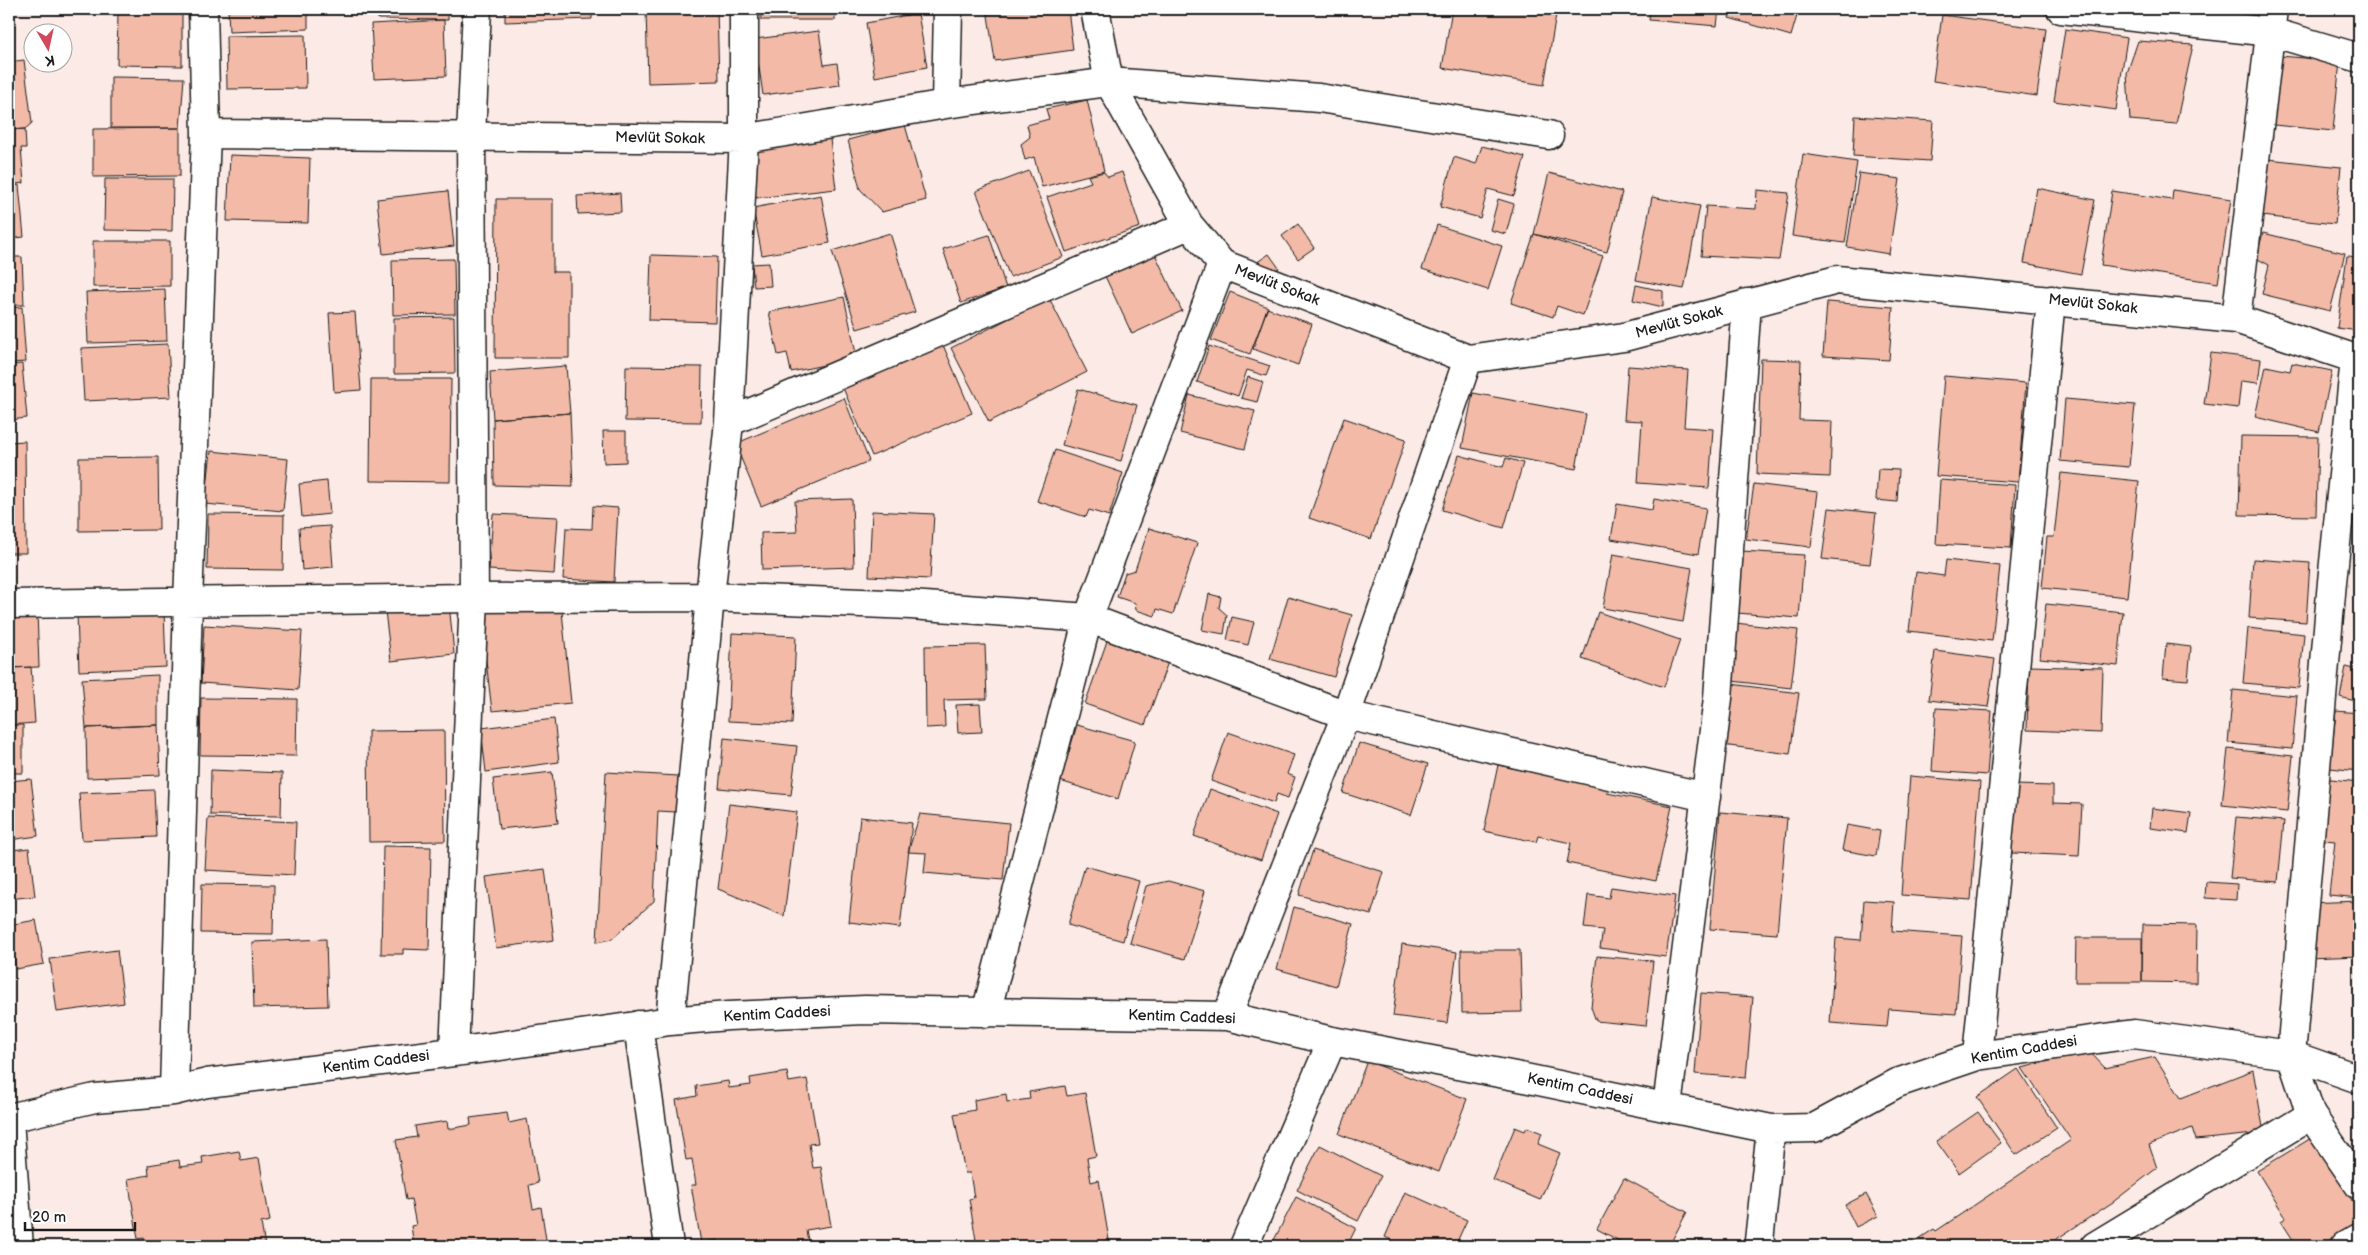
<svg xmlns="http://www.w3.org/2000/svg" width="2368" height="1255" font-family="'Balsamiq Sans',sans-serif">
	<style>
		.building { fill: #f2baa7; stroke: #1c1c1c }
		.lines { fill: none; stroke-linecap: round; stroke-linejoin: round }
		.minor-casing { stroke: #1c1c1c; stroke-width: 31 }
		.minor { stroke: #fff; stroke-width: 28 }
		.labels { text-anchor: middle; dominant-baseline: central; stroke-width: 4.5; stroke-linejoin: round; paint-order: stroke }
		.street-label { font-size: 15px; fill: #1c1c1c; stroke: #fff }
	</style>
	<rect width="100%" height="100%" fill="#fbeae5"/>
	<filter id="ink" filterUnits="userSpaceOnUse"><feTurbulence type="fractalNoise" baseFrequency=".02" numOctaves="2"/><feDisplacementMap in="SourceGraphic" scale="10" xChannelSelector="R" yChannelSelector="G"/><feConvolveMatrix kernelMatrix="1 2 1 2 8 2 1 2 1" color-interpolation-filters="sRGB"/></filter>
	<g filter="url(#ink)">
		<path class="building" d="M228,9H308V29L229,32Z
			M379,9H448V20L378,19Z
			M505,9H592V19L505,22Z
			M646,9H717L719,81L648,83Z
			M761,9H835V20H761Z
			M987,9H1068L1073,50L995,61Z
			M1452,9H1557L1544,85L1442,68Z
			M1650,9H1719L1717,26L1649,20Z
			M1731,9H1799L1791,36L1729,18Z
			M118,11H182V66L117,65Z
			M918,13L927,67L875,77L866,23Z
			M1942,15L2046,29L2037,96L1933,81Z
			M444,20L446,76L374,79L371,24Z
			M2065,29L2127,38L2116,110L2054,101Z
			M819,31L824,65L837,63L840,85L763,95L755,39Z
			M305,35L306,88L227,89L226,36Z
			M2138,41L2193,45L2176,124L2130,120L2127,73Z
			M2280,56L2340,61L2333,131L2274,125Z
			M24,60L32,123L25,129L9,130V62Z
			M111,77L184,78L180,128H111Z
			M1087,100L1104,171L1042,187L1034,157L1025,160L1021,144L1030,137L1027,125L1049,119L1046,109Z
			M1855,116L1933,121L1930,161L1853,156Z
			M905,125L926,200L882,212L860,189L848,140Z
			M180,128V176L93,177V129Z
			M25,129L26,148H21L24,183L9,185V130Z
			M830,139L836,189L756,198L750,149Z
			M1482,146L1525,157L1514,196L1488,189L1480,218L1440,207L1454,157L1476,164Z
			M1803,154L1857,162L1845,243L1792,236Z
			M230,155L310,158L308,223L227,221Z
			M2268,159L2341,167L2335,224L2261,216Z
			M1029,171L1063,257L1010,277L976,191Z
			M1104,172L1108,177L1122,172L1140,227L1066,252L1047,197L1091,182L1088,176Z
			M1549,173L1622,192L1607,252L1534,234Z
			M1859,173L1900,179L1889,254L1847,247Z
			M105,179H173L172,231L104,230Z
			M19,185L24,237L9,239V187Z
			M2037,188L2095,200L2081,274L2024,263Z
			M1757,190L1789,193L1779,260L1701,256L1706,206L1756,209Z
			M2173,190L2231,199L2218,283L2101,265L2112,191L2172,200Z
			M448,191L454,246L383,254L377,199Z
			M620,193L621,212L578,214L577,196Z
			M821,195L830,243L762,255L753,208Z
			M1652,197L1700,206L1684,289L1636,280Z
			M496,199H553V272H569V358H495Z
			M1498,199L1514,204L1506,234L1490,230Z
			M1298,224L1314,248L1298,259L1282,236Z
			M1437,225L1502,246L1488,290L1422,269Z
			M890,233L915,312L857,329L832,251Z
			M2263,233L2345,253L2330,311L2262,294L2269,265L2256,258Z
			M1534,234L1603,256L1583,315L1557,306L1553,317L1511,303Z
			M989,235L1006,288L961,303L943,249Z
			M93,241H170V286L93,287Z
			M1154,252L1182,311L1132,334L1104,274Z
			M1269,254L1279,268L1265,278L1256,263Z
			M651,255L717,257L715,322L649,320Z
			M2347,256L2359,257V331L2337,328Z
			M9,257H22L24,305H9Z
			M454,259L455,314L393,315L392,260Z
			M769,263L771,286L754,287L752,264Z
			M1636,285L1663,291V307L1633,300Z
			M165,289L167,341L88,343L86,292Z
			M1230,292L1268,307L1250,354L1211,340Z
			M844,297L857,358L791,372L787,353L778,355L769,312Z
			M1049,298L1087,372L989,422L951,348Z
			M1827,302L1893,307L1889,360L1823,356Z
			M22,307L26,362L9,363V308Z
			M1267,308L1312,324L1298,365L1253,349Z
			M355,312L361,390L334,392L329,313Z
			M454,317L455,373L394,374V318Z
			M168,344L171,397L84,401L81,348Z
			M943,345L972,413L872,456L843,388Z
			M1209,346L1270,366L1266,376L1247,370L1238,396L1197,382Z
			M2211,353L2261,359L2258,383L2241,381L2238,408L2204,404Z
			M1761,359L1801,360L1799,420L1832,421L1830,477L1757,474Z
			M2292,363L2332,371L2319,432L2255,417L2266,366L2290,371Z
			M22,364L27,418L9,420V365Z
			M566,366L570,413L493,419L490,372Z
			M626,366L702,367L701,422L625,421Z
			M1628,366L1688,370L1684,427L1713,429L1709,488L1638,483L1642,421L1624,420Z
			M1944,376L2026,383L2018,482L1936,476Z
			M1248,377L1263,382L1257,402L1241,398Z
			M371,379H451L450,482L370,481Z
			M1078,389L1137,405L1121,461L1062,445Z
			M1473,393L1586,414L1576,469L1462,448Z
			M1189,395L1255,411L1245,449L1180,433Z
			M844,398L869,461L761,506L735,444Z
			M2065,399L2135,405L2129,467L2060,461Z
			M570,413L573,487L494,485L493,419Z
			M1344,418L1406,439L1371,539L1309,518Z
			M603,431H626V462L604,463Z
			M2241,436L2318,437L2316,516L2239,515Z
			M25,441L26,553H9V442Z
			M2359,449V508H2355Z
			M1055,450L1123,473L1109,516L1089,510L1086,517L1037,501Z
			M211,451L288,459L283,511L205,504Z
			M1459,455L1503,467L1506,458L1523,463L1504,528L1442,510Z
			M158,457L159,530L79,531V458Z
			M1878,469L1899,470L1897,502L1876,500Z
			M2061,473L2139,481L2127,597L2042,588L2047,537H2054Z
			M1940,480L2015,485L2011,548L1936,544Z
			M327,481L330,514L302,517L299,484Z
			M1754,484L1818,492L1811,547L1746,539Z
			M852,499L854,567L762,570L761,533L797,532L795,501Z
			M1654,499L1706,508L1698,554L1611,539L1617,504L1652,510Z
			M593,506L618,508L614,582L563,579L566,528L592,529Z
			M1829,508L1876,513L1870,564L1822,559Z
			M872,511L934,514L930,579L869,576Z
			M208,514L284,515L283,570L207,569Z
			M493,514L558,517L554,574L489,570Z
			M330,526L333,567L302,570L299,528Z
			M1149,528L1197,543L1173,614L1157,609L1155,616L1136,610L1135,603L1117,597L1125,573L1135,570Z
			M1742,551L1804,555L1799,618L1737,613Z
			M1613,554L1692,568L1683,622L1603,608Z
			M2253,559L2310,563L2306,622L2249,618Z
			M1946,560L2000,566L1992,641L1909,631L1916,572L1944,576Z
			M2359,565V634H2354Z
			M1209,594L1221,597L1219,608L1227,615L1224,634L1202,630Z
			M1288,597L1352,615L1334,677L1270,659Z
			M561,601L571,703L492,711L480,610Z
			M449,603L454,654L391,661L385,611Z
			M2046,604L2123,612L2118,666L2040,658Z
			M164,610L166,667L79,671L77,614Z
			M37,612L39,667L9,668V614Z
			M1598,612L1680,640L1664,687L1582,659Z
			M1232,617L1254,622L1248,645L1227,640Z
			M1735,623L1798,630L1791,688L1732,681Z
			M204,625L302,631L298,690L201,683Z
			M2248,628L2304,634L2299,688L2243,683Z
			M732,633L796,636L792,724L728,721Z
			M1107,641L1168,662L1145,725L1085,704Z
			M2166,644L2191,647L2188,680L2163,678Z
			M985,645L987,699L944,700L945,727L926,728L925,646Z
			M1935,651L1995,659L1988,707L1929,700Z
			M2029,666L2103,668L2101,733L2027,730Z
			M31,667L35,723L9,725V668Z
			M2346,667L2359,670V702L2340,697Z
			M158,675V725L86,728L82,679Z
			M1731,684L1799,693L1790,754L1722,745Z
			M2233,690L2297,696L2292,749L2228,743Z
			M201,698L297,699L296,756L200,755Z
			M980,704L982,732L958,733L956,705Z
			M1936,708L1992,711L1987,775L1932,771Z
			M2336,711L2359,713V771L2330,768Z
			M554,719L559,762L486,772L481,728Z
			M9,725H23V773H9Z
			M158,725L160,775L87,778L86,728Z
			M1077,725L1135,741L1118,799L1060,781Z
			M444,730L445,841L369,842L368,731Z
			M1228,732L1294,755L1287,774L1295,777L1288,798L1277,794L1274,803L1211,781Z
			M724,738L797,746L791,795L719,788Z
			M1359,743L1428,764L1411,815L1343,793Z
			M2228,749L2293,756L2287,812L2222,805Z
			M1498,765L1608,788L1607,793L1672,806L1656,881L1567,863L1571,843L1538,836L1536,842L1484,831Z
			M211,770L282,773L281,816L210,815Z
			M552,772L558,823L499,829L493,779Z
			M606,772L678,776L676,812L658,811L654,901L612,939L597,942Z
			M1910,776L1980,782L1971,900L1901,895Z
			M2322,778L2359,782V898L2329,895L2335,841L2315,839Z
			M31,779L38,836L9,840V781Z
			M2014,785L2053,786V803L2082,804L2079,856L2012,853Z
			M1210,789L1277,814L1261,860L1194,836Z
			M154,790L156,837L82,840L79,793Z
			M729,804L797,812L784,916L718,889Z
			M2152,808L2191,813L2188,833L2150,828Z
			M1720,812L1787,818L1777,934L1710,929Z
			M920,814L1009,823L1003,880L924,873L926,853L908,852Z
			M860,817L912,823L900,928L849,922Z
			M2236,817L2284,821L2278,882L2230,878Z
			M208,818L296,822L294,875L205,870Z
			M1847,825L1880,831L1876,856L1842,850Z
			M11,844L12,850L29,848L35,896L9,899V845Z
			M383,846L431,847L429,950L403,949V954H381Z
			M1313,850L1384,872L1371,915L1299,895Z
			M1085,866L1139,881L1123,941L1068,925Z
			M545,869L554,940L496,948L486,877Z
			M1168,881L1205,891L1185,959L1130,943L1146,886Z
			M2206,882L2237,884L2236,900L2205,898Z
			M202,884L274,885L273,934L201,933Z
			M1611,887L1675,896L1666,957L1600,948L1603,930L1584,928L1588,895L1609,898Z
			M1864,900L1894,902L1892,931L1962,936L1956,1014L1889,1009L1887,1027L1830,1023L1836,938L1861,940Z
			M2359,901V956L2308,958L2307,903Z
			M1294,907L1353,924L1336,986L1277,969Z
			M36,920L44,964L16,969L14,958L9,959V925Z
			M2143,924L2197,925L2196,983L2142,982Z
			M2076,938H2142V982H2075Z
			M326,939L328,1006L254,1008L252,942Z
			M1402,944L1457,952L1447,1023L1393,1016Z
			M117,950L124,1003L57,1012L50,959Z
			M1461,950H1520L1522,1012L1462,1013Z
			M1597,956L1653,961L1646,1026L1596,1021L1591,1007Z
			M1701,993L1753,997L1746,1078L1695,1074Z
			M2089,1051L2105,1068L2155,1057L2181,1098L2253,1070L2264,1133L2196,1140L2192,1128L2149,1145L2157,1168L2113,1202L2046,1246H1908L1934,1229L1936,1231L2071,1140L2022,1068Z
			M1367,1061L1467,1099L1439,1172L1339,1134Z
			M2018,1069L2057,1128L2016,1155L1977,1097Z
			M787,1072L789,1082L807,1079L818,1143L809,1144L813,1168L821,1167L831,1226L806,1230L809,1246H778V1244L718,1246L717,1240L701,1243L691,1185H696L692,1159L686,1160L676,1100L697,1096L696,1086L728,1081L729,1088L751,1085L750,1078Z
			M1065,1086L1067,1096L1085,1093L1096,1156L1087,1158L1091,1182L1099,1180L1109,1240L1085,1244V1246H977L969,1199L974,1198L970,1173H965L954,1114L975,1110L974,1100L1006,1094L1007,1102L1030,1099L1029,1092Z
			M1978,1112L2001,1143L1959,1173L1936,1141Z
			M507,1113L509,1123L527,1119L538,1183L529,1185L533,1209L541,1207L547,1246H414L411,1226L416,1225L411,1199L406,1200L396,1140L417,1137L415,1126L447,1121L448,1129L471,1125L470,1118Z
			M1515,1127L1525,1131L1527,1127L1542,1133L1538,1144L1560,1153L1540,1200L1493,1180Z
			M2313,1137L2359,1212V1230L2331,1246H2297L2281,1221L2286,1218L2257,1171Z
			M1320,1145L1381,1176L1358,1221L1297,1190Z
			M239,1151L241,1161L259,1158L270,1221L261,1223L265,1246H145L144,1238L138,1239L128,1179L149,1175L148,1165L179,1160L180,1167L203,1164L202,1157Z
			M1624,1178L1687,1212L1669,1246H1629L1597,1229Z
			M1405,1192L1467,1220L1455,1246H1404L1385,1237Z
			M1866,1194L1878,1216L1856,1227L1845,1205Z
			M1296,1197L1356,1228L1347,1246H1281L1273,1242Z"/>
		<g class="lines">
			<defs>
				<path id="minor" d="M1095,9L1109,82L1189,225L1222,264L1468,359L1624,337L1837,280L2236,319L2359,360
					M2061,9L2271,32L2359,58
					M946,104L948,9
					M206,134L744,139L946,104L1109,82L1319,98L1549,135
					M2236,319L2273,9
					M2355,359L2332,582L2291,1055L2311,1115L2359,1185
					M729,422L1189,225
					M9,604L474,598L710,597L911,605L1088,618L1346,715L1706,797
					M986,1013L1088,618L1222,264
					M1227,1016L1346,715L1468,359
					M670,1021L710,597L729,422L744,139V9
					M638,1025L669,1246
					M454,1052L474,598L471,135L477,9
					M1977,1056L2051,300
					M174,1091L188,602L206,134L203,9
					M1667,1107L1718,698L1747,303
					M9,1118L95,1098L174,1091L207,1083L493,1047L670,1021L728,1016L865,1010L1227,1016L1332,1041L1515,1076L1771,1129L1814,1128L1897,1083L1977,1056L2134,1034L2291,1055L2359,1079
					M9,1121L19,1246
					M1244,1246L1332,1041
					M1762,1246L1759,1241L1771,1129
					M2095,1246L2311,1115
					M2345,1246L2359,1238"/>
			</defs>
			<use href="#minor" class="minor-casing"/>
			<use href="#minor" class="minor"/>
		</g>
	</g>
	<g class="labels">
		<g class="street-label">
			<text transform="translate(660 138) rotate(1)">Mevlüt Sokak</text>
			<text transform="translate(1277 285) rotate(21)">Mevlüt Sokak</text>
			<text transform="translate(2093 304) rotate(6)">Mevlüt Sokak</text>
			<text transform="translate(1679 322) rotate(-15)">Mevlüt Sokak</text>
			<text transform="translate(777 1014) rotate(-3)">Kentim Caddesi</text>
			<text transform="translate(1182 1017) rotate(2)">Kentim Caddesi</text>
			<text transform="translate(2024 1050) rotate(-10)">Kentim Caddesi</text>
			<text transform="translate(376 1062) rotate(-7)">Kentim Caddesi</text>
			<text transform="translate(1580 1089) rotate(12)">Kentim Caddesi</text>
		</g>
	</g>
	<rect width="2368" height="1255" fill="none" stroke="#fff" stroke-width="30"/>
	<rect x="15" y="15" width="2338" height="1225" fill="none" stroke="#1c1c1c" stroke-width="2" filter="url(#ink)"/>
	<g transform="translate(48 48) rotate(171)"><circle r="24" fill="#ffffff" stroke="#a4a4a4"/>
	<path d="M0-4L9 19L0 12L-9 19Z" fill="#d1495b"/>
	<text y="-8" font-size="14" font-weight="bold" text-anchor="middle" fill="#1c1c1c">K</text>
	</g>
	<path d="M25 1222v8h110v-8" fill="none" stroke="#1c1c1c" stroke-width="2.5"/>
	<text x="32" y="1222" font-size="15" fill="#1c1c1c" stroke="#ffffff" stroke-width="4" paint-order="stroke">20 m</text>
</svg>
